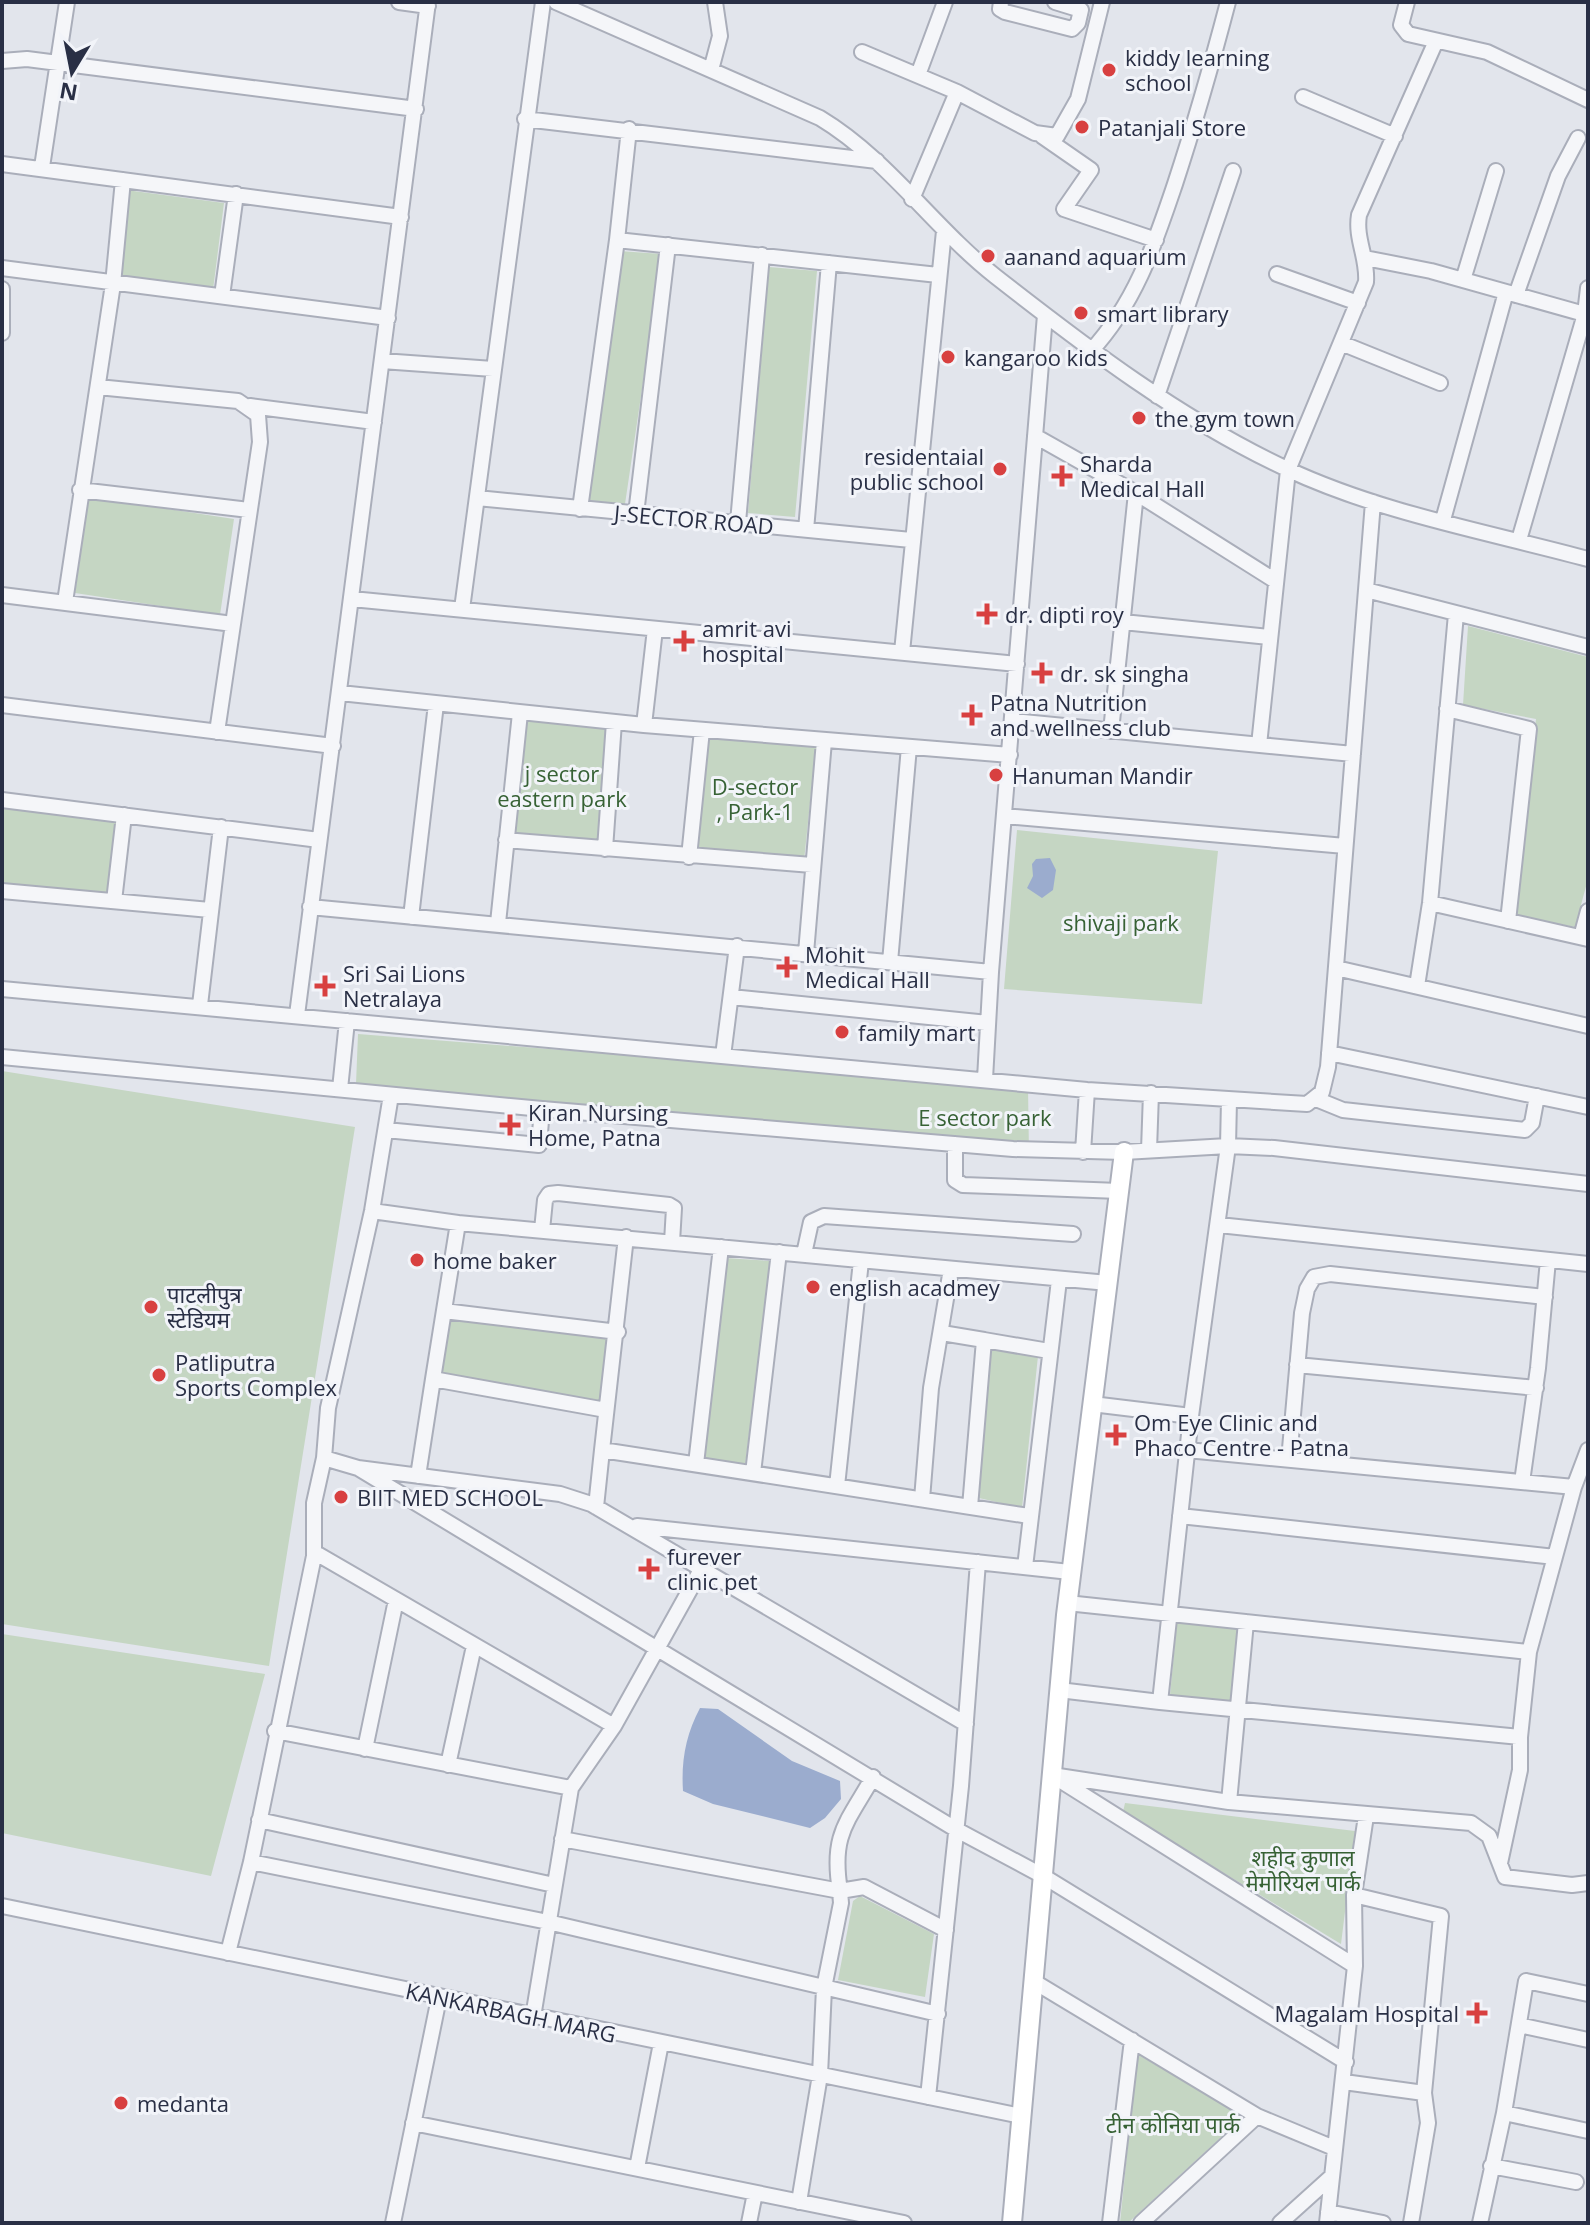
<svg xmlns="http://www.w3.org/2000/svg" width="1590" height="2225" font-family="'Open Sans','Noto Sans Devanagari',sans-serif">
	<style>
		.green { fill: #c5d6c3 }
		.water { fill: #9bacce }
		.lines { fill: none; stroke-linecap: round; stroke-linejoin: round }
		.street-casing { stroke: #aaaeba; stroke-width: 18 }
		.secondary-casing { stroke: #aaaeba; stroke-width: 22 }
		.street { stroke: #f5f6f9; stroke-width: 14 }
		.secondary { stroke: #fff; stroke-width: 18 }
		.poi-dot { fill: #d84040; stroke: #f2f4f9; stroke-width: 3 }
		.labels { text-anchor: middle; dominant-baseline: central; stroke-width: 6; stroke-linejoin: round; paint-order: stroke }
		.poi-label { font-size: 22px; fill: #292f45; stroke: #f2f4f9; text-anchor: start }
		.street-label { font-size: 22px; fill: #292f45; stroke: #f2f4f9 }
		.park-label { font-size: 22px; fill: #376235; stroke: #f2f4f9 }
	</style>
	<rect width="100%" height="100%" fill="#e2e5ec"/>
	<path class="green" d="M126,190L224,203L213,290L113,280Z
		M619,251L662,254L625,504L586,500Z
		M769,267L817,271L795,517L748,513Z
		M89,497L234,519L220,615L75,593Z
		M1468,626L1588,657V879L1575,927L1514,915L1536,719L1463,705Z
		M527,720L607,726L598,848L513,839Z
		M706,736L820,747L815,754L804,861L695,850Z
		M2,803L119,818L111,897L2,888Z
		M1017,830L1218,851L1202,1004L1004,989Z
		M358,1034L1028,1087L1029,1155L356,1084Z
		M2,1071L355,1127L269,1666L2,1624Z
		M725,1258L771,1261L745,1465L702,1457Z
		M448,1317L609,1337L600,1403L440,1372Z
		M988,1347L1038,1356L1022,1508L979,1498Z
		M1177,1622L1239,1628L1231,1701L1170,1695Z
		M2,1634L265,1674L211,1876L2,1833Z
		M1125,1803L1355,1831L1341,1944L1123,1812Z
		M860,1896L934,1934L925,1997L838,1980L853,1901Z
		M1137,2054L1244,2116L1128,2223H1120Z"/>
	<path class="water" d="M1050,858L1056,870L1053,890L1042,898L1027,888L1033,876L1032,864L1036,859Z
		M700,1708L718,1709L792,1761L840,1781L841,1799L825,1818L810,1828L713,1804L683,1791C681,1761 686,1734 700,1708Z"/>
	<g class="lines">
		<defs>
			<path id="street" d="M399,2L428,6
				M556,2L820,118C888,159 933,227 995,276C1087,348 1180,419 1287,469C1381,513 1488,532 1588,559
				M1001,2L1000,9L1005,12L1072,29L1078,23L1081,10L1055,2
				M1407,2L1401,25L1408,34L1487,52L1588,100
				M862,52L957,92L1035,133L1057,136L1078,99L1102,2
				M2,61L27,59L416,109
				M711,70L720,36L715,2
				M918,75L945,2
				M1303,97L1395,136
				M525,119L877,161
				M629,129L617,240L938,275
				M1042,136L1091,170L1064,209L1156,240
				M2,164L401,217
				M42,167L67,2
				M912,199L957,92
				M1365,258L1431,271L1588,315
				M2,268L388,318
				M1277,274L1358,303
				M1463,280L1496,171
				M2,289V333
				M1516,295L1558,176L1578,138
				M222,296L236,194
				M1341,343L1440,383
				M1091,351C1136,302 1154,246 1175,184C1195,123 1212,63 1228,2
				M382,361L493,369
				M98,387L238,401L258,415L260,442L217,732
				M1157,396L1233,171
				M250,406L374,422
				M1035,436L1136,493L1274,580
				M80,490L249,510
				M477,498L911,540
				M580,509L617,240
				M636,514L668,245
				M1443,520L1506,292
				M738,522L762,255
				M806,530L829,263
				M1519,540L1585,314L1588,288
				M1366,590L1588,647
				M2,595L233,624
				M352,599L1017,664
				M65,602L113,284L123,180
				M462,609L543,2
				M1123,622L1269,637
				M902,652L944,231
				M340,693L644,725L1010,755
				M2,705L333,746
				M1447,709L1529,729L1508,921
				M1013,721L1353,754
				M644,725L655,629
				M1111,731L1136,493
				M1259,745L1288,470L1366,282C1368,258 1355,239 1359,215L1436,41
				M2,800L319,840
				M1004,816L1345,846
				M506,840L812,865
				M605,849L614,722
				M689,857L702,730
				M2,891L210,910
				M114,901L124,815
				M1430,903L1588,939
				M310,907L991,972
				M411,917L436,704
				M498,923L520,713
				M1581,937L1588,911
				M806,953L824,741
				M890,962L909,747
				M1336,968L1588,1026
				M1417,986L1430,903L1456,614
				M2,989L1087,1090L1307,1104L1322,1092L1328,1067L1373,502
				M731,997L988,1023
				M200,1005L221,827
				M297,1015L428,2
				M1329,1053L1588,1107
				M723,1056L737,946
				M2,1057L542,1109L1013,1149L1124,1152L1228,1146L1274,1148L1588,1184
				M985,1079L991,972L1045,315
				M340,1089L347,1021
				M1316,1099L1343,1110L1525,1130L1532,1123L1537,1096
				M1229,1100L1228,1146L1191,1416L1160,1702L1520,1737L1529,1652L1574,1487L1588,1450
				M386,1130L539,1145L542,1109
				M955,1144V1180L963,1185L1119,1191
				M1149,1150L1151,1093
				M1083,1152L1087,1090
				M372,1211L458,1223L1108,1283
				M458,1223L433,1379L606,1410
				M1219,1225L1588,1264
				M542,1230L545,1200L549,1194L558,1193L669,1205L674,1208L672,1242
				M804,1254L811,1222L824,1216L1073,1234
				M444,1311L618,1332
				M942,1333L984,1340
				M1297,1365L1536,1388
				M1092,1404L1191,1416
				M602,1450L626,1237
				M1187,1450L1574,1487
				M324,1458L358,1468L560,1494L591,1504L966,1724
				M1289,1460L1302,1313L1307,1289L1314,1277L1330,1274L1545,1297
				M696,1464L721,1247
				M358,1468L957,1830L1043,1876L1346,2062
				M753,1473L779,1252
				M418,1476L433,1379
				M1522,1482L1538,1368L1548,1260
				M837,1486L861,1261
				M922,1499L931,1388L951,1269
				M596,1507L602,1450L1029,1516
				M970,1507L984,1340L1049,1351
				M1180,1516L1555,1557
				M637,1526L1070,1572
				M314,1552L614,1726
				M1025,1567L1059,1280
				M1067,1603L1529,1652
				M1059,1690L1160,1702
				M275,1731L571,1788L533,2017
				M365,1749L396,1600
				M448,1765L474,1646
				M1052,1775L1229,1802L1471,1823L1489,1836L1505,1877L1572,1885L1588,1883
				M873,1777C846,1824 831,1835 840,1891L864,1887L946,1930
				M1058,1779L1355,1966
				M571,1788L614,1726L702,1568
				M1229,1802L1246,1622
				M259,1820L554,1885
				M562,1839L840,1891L841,1903L824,1988L820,2075L799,2202
				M251,1862L548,1922L938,2014
				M1500,1863L1520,1770V1737
				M2,1906L1021,2116
				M228,1953L251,1862L314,1556V1503L324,1458L328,1408L372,1211L391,1095
				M1033,1981L1257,2116
				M1519,2025L1588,2040
				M1344,2082L1424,2093L1441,1916L1354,1895
				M928,2097L961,1786L978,1562
				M1504,2113L1526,1981L1588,1994
				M413,2123L904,2223
				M1491,2166L1576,2182
				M637,2168L661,2043
				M1328,2212L1383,2223
				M393,2223L439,1998
				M749,2223L755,2193
				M1110,2223L1132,2040
				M1141,2223L1257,2116L1334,2148
				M1280,2223L1331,2177
				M1327,2223L1355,1966L1354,1895L1366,1816
				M1411,2223L1428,2123L1424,2093
				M1480,2223L1504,2113L1588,2131"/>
			<path id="secondary" d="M1012,2223L1066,1615L1124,1152"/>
		</defs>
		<use href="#street" class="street-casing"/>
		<use href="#secondary" class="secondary-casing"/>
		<use href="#street" class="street"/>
		<use href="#secondary" class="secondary"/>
	</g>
	<g class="poi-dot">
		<circle cx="1109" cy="70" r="8"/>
		<circle cx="1082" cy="127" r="8"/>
		<circle cx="988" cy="256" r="8"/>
		<circle cx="1081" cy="313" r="8"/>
		<circle cx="948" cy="357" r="8"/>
		<circle cx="1139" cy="418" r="8"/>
		<circle cx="1000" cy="469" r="8"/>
		<path d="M1058 464h8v8h8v8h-8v8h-8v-8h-8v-8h8z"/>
		<path d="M983 602h8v8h8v8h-8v8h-8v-8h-8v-8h8z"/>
		<path d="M680 629h8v8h8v8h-8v8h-8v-8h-8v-8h8z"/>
		<path d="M1038 661h8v8h8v8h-8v8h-8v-8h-8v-8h8z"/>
		<path d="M968 703h8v8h8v8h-8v8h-8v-8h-8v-8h8z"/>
		<circle cx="996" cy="775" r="8"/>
		<path d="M783 955h8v8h8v8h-8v8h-8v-8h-8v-8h8z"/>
		<path d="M321 974h8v8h8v8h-8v8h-8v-8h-8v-8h8z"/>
		<circle cx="842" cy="1032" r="8"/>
		<path d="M506 1113h8v8h8v8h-8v8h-8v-8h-8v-8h8z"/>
		<circle cx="417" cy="1260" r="8"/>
		<circle cx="813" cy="1287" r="8"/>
		<circle cx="151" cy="1307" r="8"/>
		<circle cx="159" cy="1375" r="8"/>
		<path d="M1112 1423h8v8h8v8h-8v8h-8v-8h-8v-8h8z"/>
		<circle cx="341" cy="1497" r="8"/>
		<path d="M645 1557h8v8h8v8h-8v8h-8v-8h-8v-8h8z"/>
		<path d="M1473 2001h8v8h8v8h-8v8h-8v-8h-8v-8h8z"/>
		<circle cx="121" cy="2103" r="8"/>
	</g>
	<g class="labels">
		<g class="poi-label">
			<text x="1125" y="57">kiddy learning<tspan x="1125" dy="25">school</tspan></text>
			<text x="1098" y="127">Patanjali Store</text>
			<text x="1004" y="256">aanand aquarium</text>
			<text x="1097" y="313">smart library</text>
			<text x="964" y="357">kangaroo kids</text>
			<text x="1155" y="418">the gym town</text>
			<text x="984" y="456" text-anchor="end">residentaial<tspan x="984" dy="25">public school</tspan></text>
			<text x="1080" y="463">Sharda<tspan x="1080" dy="25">Medical Hall</tspan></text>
			<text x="1005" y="614">dr. dipti roy</text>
			<text x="702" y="628">amrit avi<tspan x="702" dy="25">hospital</tspan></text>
			<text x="1060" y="673">dr. sk singha</text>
			<text x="990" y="702">Patna Nutrition<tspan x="990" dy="25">and wellness club</tspan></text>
			<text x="1012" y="775">Hanuman Mandir</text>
			<text x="805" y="954">Mohit<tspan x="805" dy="25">Medical Hall</tspan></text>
			<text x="343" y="973">Sri Sai Lions<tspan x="343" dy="25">Netralaya</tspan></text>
			<text x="858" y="1032">family mart</text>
			<text x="528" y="1112">Kiran Nursing<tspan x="528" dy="25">Home, Patna</tspan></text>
			<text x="433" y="1260">home baker</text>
			<text x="829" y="1287">english acadmey</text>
			<text x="167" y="1294">पाटलीपुत्र<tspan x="167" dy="25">स्टेडियम</tspan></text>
			<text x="175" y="1362">Patliputra<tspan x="175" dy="25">Sports Complex</tspan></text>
			<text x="1134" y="1422">Om Eye Clinic and<tspan x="1134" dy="25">Phaco Centre - Patna</tspan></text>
			<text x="357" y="1497">BIIT MED SCHOOL</text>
			<text x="667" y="1556">furever<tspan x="667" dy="25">clinic pet</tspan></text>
			<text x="1459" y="2013" text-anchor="end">Magalam Hospital</text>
			<text x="137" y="2103">medanta</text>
		</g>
		<g class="street-label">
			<text transform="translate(694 519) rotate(5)">J-SECTOR ROAD</text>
			<text transform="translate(511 2012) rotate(12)">KANKARBAGH MARG</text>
		</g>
		<g class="park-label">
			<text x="562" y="773">j sector<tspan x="562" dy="25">eastern park</tspan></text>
			<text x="755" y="786">D-sector<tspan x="755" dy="25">, Park-1</tspan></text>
			<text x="1121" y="922">shivaji park</text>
			<text x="985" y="1117">E sector park</text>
			<text x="1303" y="1857">शहीद कुणाल<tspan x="1303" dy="25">मेमोरियल पार्क</tspan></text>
			<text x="1173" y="2124">टीन कोनिया पार्क</text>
		</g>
	</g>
	<rect width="1590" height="2225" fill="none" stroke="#292f45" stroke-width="8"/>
	<g transform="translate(72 72) rotate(190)" stroke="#f2f4f9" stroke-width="6" paint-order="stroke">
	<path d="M0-6L14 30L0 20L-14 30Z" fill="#292f45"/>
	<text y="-12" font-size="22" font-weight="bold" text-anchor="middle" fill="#292f45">N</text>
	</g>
</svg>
